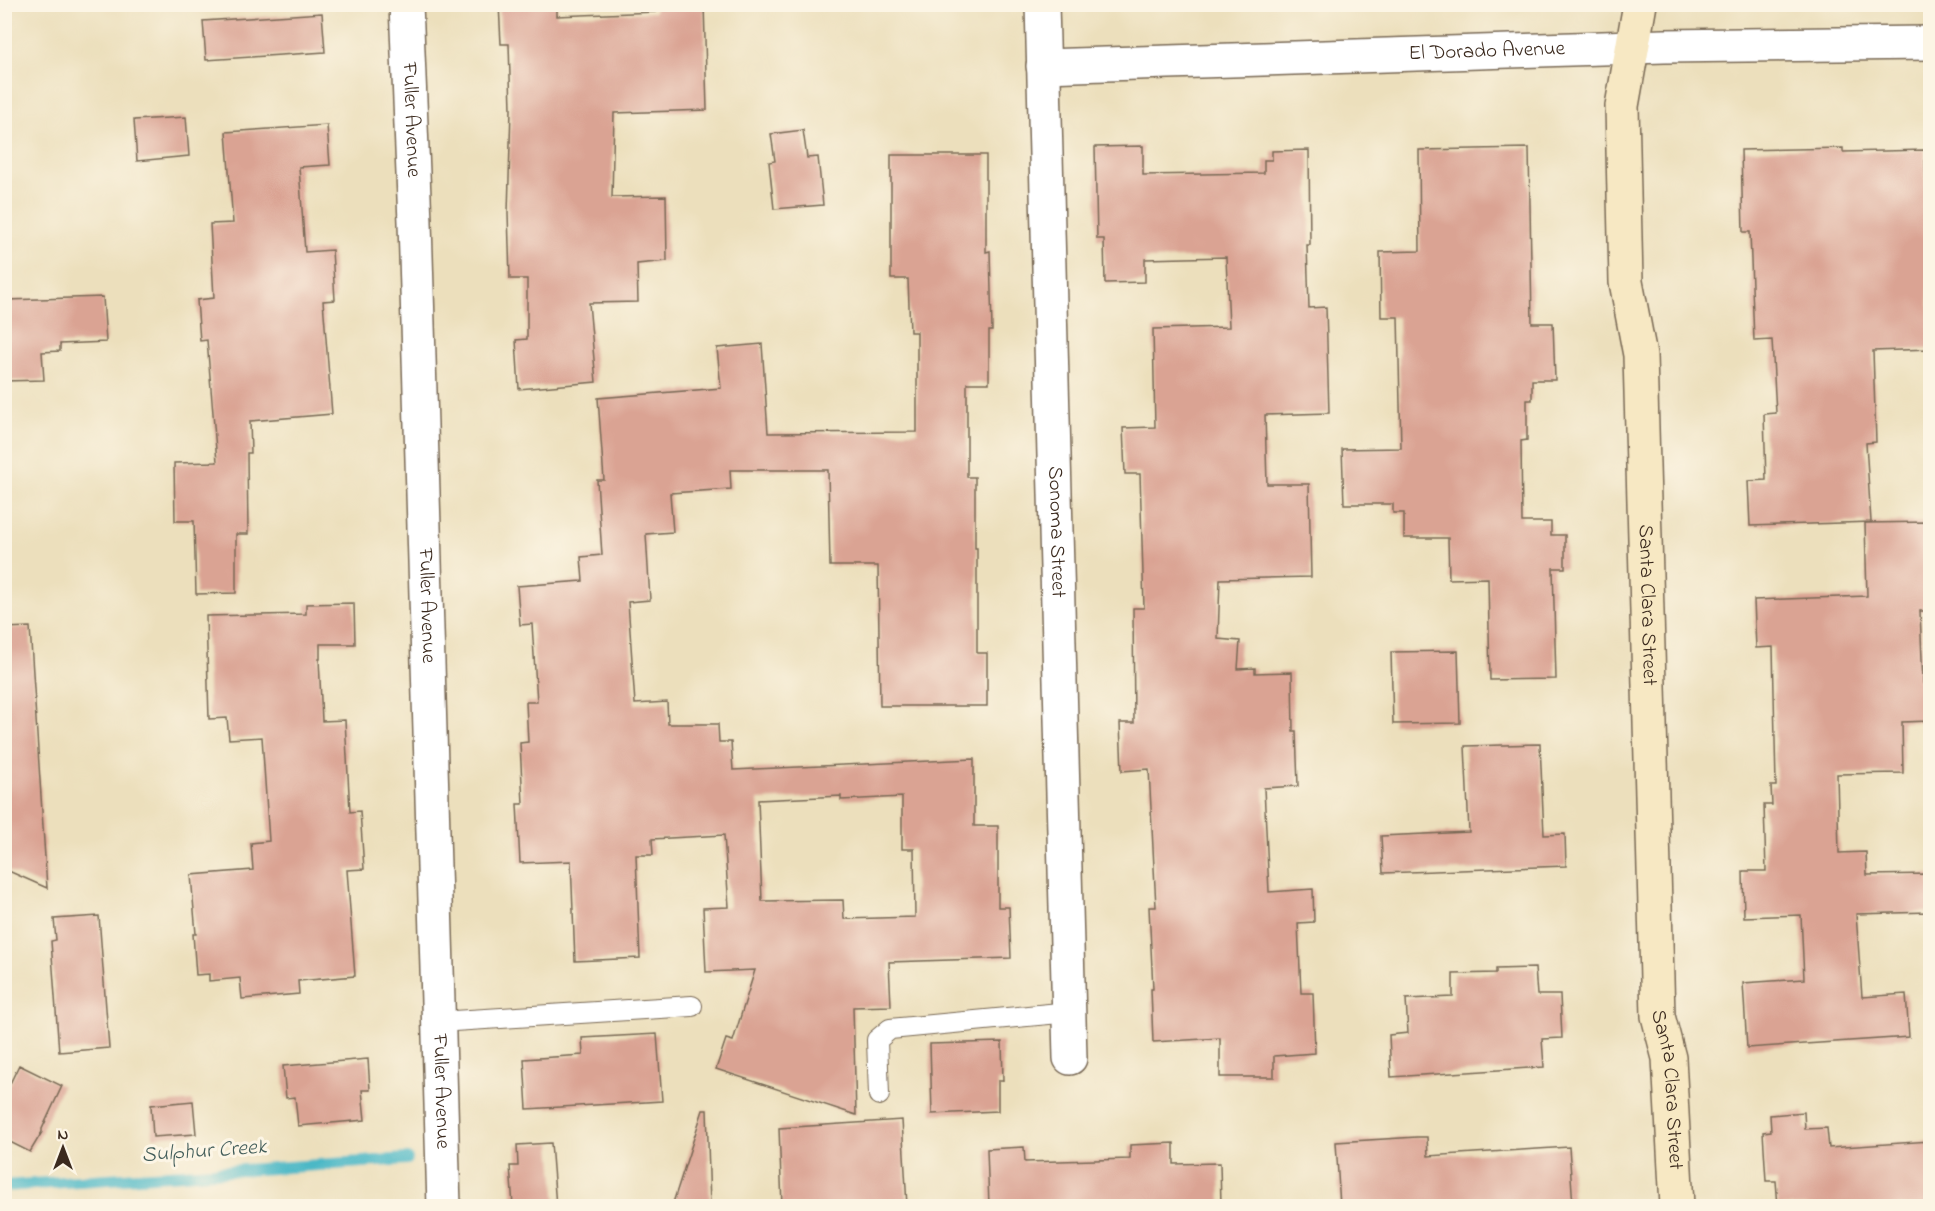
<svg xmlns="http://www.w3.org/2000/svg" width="1935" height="1211" font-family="'Indie Flower',sans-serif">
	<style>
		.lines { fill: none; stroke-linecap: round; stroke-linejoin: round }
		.stream { stroke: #4bb8c6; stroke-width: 12 }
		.building { fill: #daa393; fill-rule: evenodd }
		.lane-casing { stroke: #796955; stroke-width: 22 }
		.street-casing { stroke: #796955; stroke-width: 36 }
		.secondary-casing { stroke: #796955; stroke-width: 36 }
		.lane { stroke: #fff; stroke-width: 20 }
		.street { stroke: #fff; stroke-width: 33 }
		.secondary { stroke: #f7e8c3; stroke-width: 33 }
		.labels { text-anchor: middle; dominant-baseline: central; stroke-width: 6; stroke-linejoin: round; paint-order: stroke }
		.street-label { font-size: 21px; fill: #3b2a1e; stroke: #fcf5e5 }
		.water-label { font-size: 22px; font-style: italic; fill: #415c59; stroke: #fcf5e5 }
	</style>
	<rect width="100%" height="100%" fill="#fcf5e5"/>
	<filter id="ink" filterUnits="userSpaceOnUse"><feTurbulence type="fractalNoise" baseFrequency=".0167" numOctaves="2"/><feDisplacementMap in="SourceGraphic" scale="12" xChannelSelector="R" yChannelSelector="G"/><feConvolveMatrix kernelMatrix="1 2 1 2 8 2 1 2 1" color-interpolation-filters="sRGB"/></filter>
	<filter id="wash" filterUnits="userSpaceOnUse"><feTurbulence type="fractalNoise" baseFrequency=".008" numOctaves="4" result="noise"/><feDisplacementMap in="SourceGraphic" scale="24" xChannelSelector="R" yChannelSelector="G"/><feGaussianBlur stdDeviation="1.35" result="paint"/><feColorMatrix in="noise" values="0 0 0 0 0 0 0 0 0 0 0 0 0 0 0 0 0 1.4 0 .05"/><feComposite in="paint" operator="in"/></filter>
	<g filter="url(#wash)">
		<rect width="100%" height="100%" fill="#ecdfbc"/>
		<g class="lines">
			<path class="stream" d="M4,1186L407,1159"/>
		</g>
		<g id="blocks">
			<path class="building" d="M499,4H557V16L655,12V4H704L707,110L614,113L612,197L666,196L667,261L637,264L638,302L589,303L596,382L519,389L516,340L527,339V279H510L508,213L511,109L509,44H501Z
				M322,13L325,52L206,60L203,21Z
				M186,117L189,156L137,161L134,120Z
				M327,125L330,165L299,167L305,252L332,250L335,300L323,301L332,414L250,421L251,453H247L248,534H236V593L196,594L194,521H175L174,463L217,462L207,340L200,341L197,300L214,298L210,224L233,223L226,132Z
				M803,130L807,158L818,157L823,205L774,209L769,162L775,161L771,134Z
				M1143,146V175L1264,173V160H1272V151L1309,150L1310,245H1307L1309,308L1326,307L1329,413L1265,415L1267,484H1309L1311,577L1220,579L1218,639L1240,641L1238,669L1255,668V673L1292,672L1293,731H1296L1298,786L1264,788L1269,892L1313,889L1314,922L1298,923L1301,993H1313L1315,1053L1274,1056V1077H1220V1038L1153,1042L1151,989H1153L1149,907H1156L1149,769L1122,771L1120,723H1134L1133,608H1144L1140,474H1125L1123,428L1155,427L1153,329L1229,327L1226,257L1145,259V282L1105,283L1104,239H1097L1095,147Z
				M1529,148L1532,323H1553L1555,380H1532V400H1527V440L1521,441L1522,522H1551V535H1565V568H1553L1556,679L1490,680L1488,578L1449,579L1448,538H1404V513H1393V504H1344L1342,449L1401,448L1398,317H1381L1380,252L1420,251L1419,150Z
				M1843,148V152L1925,150L1930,349L1873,351L1876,442L1866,443L1871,522L1750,526L1748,481L1766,480L1764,414L1776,413L1772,340L1754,341L1750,232H1743L1741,150Z
				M891,155H986V252L990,251L992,331H989V383H967V477H975V548H977V653H987V706H880L878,566H830L828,470H730L731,489L670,493L673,532L646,534L650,600L628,602L635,704L667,702L668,724H718L719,742H731L733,770L974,759V826H998V907H1009L1011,958L889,962L891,1006L853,1007L856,1115L716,1069L726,1039L733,1041L755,970L706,972L703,908L729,907L724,835L652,839L653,855H636L640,958L575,961L571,861L520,863L517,804H523L520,743L528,742L526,702H537L532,624L520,625L517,586L583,581L581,557L602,555L597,480H604L598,398L721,388L717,348L762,344L768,433L917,432V332H910L908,279H891ZM841,796V800L902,797V849H914L915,917L844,919L843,900L762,901L758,800Z
				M103,297L106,342L60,344V351L42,352L44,380L4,381V333H8L7,300Z
				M1930,522V611H1920L1923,683H1930V721L1902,722L1903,773L1837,774L1839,853L1866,852L1867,875L1930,874V912L1856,914L1862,997L1906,994L1909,1037L1747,1048L1743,983L1804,979L1801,915L1744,917L1743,871H1766L1764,805H1772L1771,786H1776L1773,647L1756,648L1754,600L1867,596L1865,523Z
				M354,603L355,644H320V659H319L322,721L345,720L350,812L360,811L364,869L347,870L355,976L298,981L299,994L242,999L240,978L209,981V974L196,975L193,934H196L191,875L253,870L251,843L269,841L262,737L229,739L227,718L209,719L206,616L306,614V604Z
				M30,627L47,888L4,869V628Z
				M1458,651L1460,723L1393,724L1391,652Z
				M1540,744L1544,835L1565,834L1566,866L1383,873L1381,836L1469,832L1465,746Z
				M99,916L109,1048L59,1052L51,941L56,940L54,919Z
				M1535,968L1537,995H1560L1562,1038L1542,1039L1544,1067L1391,1077L1389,1035L1408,1033L1406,999L1453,997V974L1496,973V969Z
				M657,1034L662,1101L527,1109L524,1059L583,1055L582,1038Z
				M1002,1042L1003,1081H998V1111L932,1114L930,1044Z
				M368,1059L370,1090H362L365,1120L298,1126L295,1097L286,1098L283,1066Z
				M19,1065L62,1086L42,1129V1132L30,1152L4,1139V1096Z
				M193,1101L196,1134L153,1137L151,1105Z
				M703,1110H707L710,1206H672Z
				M1804,1112L1805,1129L1827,1128L1829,1148L1930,1141V1206H1778L1776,1181H1766L1763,1132L1771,1131L1770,1115Z
				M902,1120L907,1206H782L779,1128Z
				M1417,1137H1427L1428,1156L1569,1147L1573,1206H1441L1440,1204L1398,1206H1340L1336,1142Z
				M551,1143L556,1206H513L510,1166H518L517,1145Z
				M1174,1143V1164L1220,1163L1221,1206H989L987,1149L1024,1147L1025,1162L1130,1159V1145Z"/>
		</g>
	</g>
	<g filter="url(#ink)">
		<use href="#blocks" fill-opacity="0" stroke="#796955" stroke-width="1.5"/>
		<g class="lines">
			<defs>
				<path id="lane" d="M438,1022L692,1006
					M879,1095L877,1040L890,1029L1070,1012"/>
				<g id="street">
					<path id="s1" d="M406,4L415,222L444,1206"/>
					<path id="s2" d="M1042,4L1070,1058"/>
					<path id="s3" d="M1043,66L1664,46L1930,43"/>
				</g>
				<g id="secondary">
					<path id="s4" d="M1640,4L1622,106L1626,282L1640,355L1658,1016L1669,1058L1677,1206"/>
				</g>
			</defs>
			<use href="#lane" class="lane-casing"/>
			<use href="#street" class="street-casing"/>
			<use href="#secondary" class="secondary-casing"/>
			<use href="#lane" class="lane"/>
			<use href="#street" class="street"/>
			<use href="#secondary" class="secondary"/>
		</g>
	</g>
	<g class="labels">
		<g class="street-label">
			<text stroke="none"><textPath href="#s3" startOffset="444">El Dorado Avenue</textPath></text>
			<text stroke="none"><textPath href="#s1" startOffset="116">Fuller Avenue</textPath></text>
			<text stroke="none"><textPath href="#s2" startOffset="528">Sonoma Street</textPath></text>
			<text stroke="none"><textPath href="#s1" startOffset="602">Fuller Avenue</textPath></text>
			<text stroke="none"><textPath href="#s4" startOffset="604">Santa Clara Street</textPath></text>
			<text stroke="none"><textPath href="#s4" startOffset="1090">Santa Clara Street</textPath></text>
			<text stroke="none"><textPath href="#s1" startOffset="1088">Fuller Avenue</textPath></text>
		</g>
		<g class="water-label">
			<text transform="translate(204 1152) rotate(-4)">Sulphur Creek</text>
		</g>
	</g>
	<rect width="1935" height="1211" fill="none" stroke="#fcf5e5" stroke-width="24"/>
	<g transform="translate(63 1148)" stroke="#fcf5e5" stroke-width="4.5" paint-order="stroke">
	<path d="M0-4.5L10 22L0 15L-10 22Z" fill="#3b2a1e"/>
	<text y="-9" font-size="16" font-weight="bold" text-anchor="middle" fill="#3b2a1e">N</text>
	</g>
</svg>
